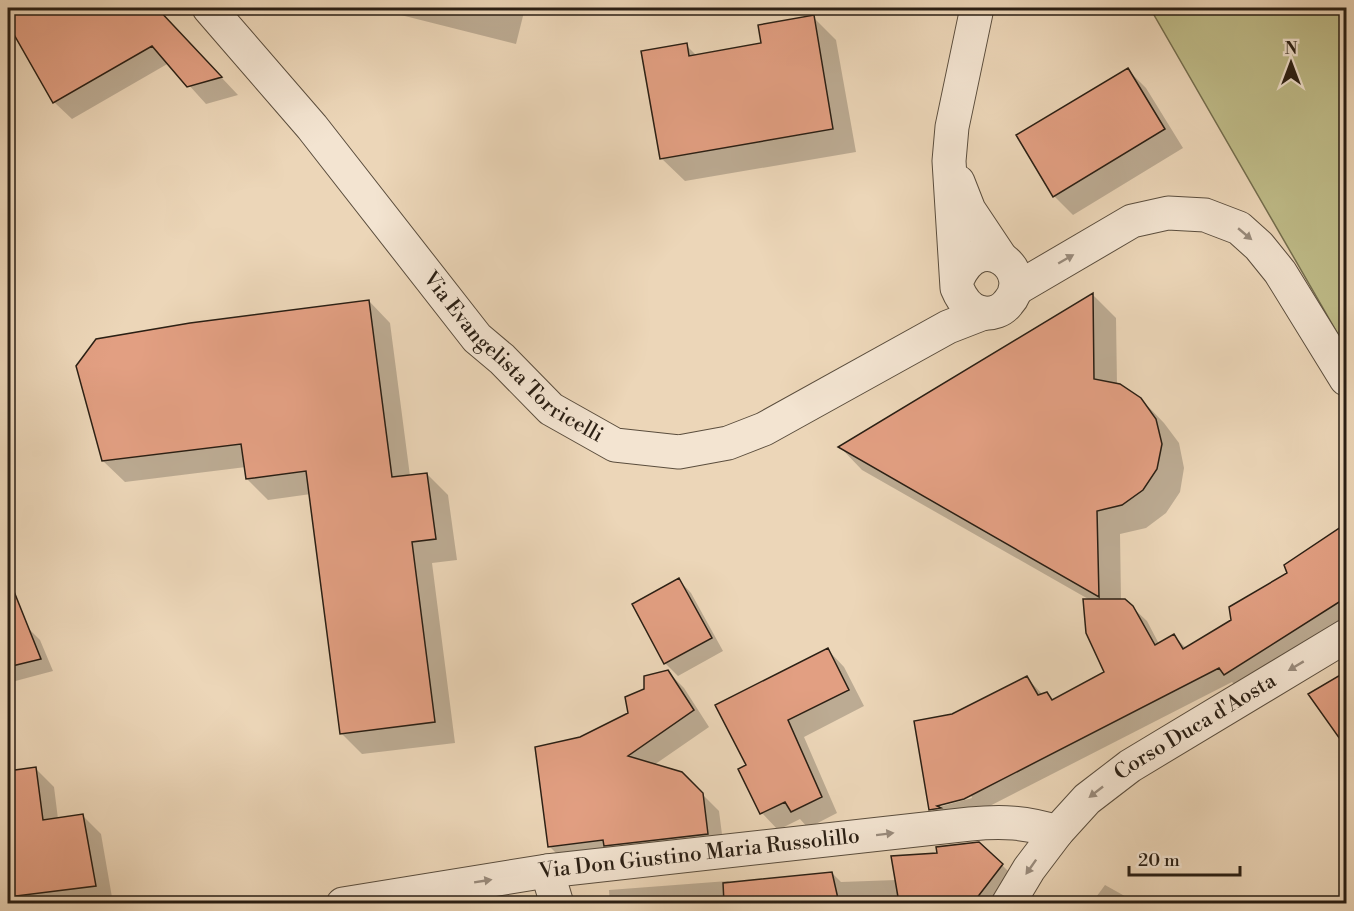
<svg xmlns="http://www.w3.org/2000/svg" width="1354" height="911" font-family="'Libre Bodoni',serif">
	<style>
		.green { fill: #bfbc89; stroke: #746e4e; stroke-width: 1.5 }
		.shadow { fill: #0003; fill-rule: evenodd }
		.building { fill: #e29f82; stroke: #2a1f14; stroke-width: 1.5 }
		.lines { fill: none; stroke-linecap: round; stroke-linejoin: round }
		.minor-casing { stroke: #5a4d3d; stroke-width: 35 }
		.minor { stroke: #f3e4d1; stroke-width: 33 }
		.oneway { fill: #998b7c }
		.labels { text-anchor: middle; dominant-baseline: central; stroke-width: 4.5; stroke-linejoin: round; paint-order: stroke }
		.street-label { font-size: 21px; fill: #2a1f14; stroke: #f3e4d1 }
	</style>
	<rect width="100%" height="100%" fill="#ecd6b8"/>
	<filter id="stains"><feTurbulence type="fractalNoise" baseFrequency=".00333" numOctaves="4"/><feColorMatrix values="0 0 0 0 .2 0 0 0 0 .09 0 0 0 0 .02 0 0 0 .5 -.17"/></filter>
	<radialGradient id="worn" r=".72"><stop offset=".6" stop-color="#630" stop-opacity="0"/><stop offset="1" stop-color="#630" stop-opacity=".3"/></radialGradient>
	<path class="green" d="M1150,8H1346V348Z"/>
	<path class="shadow" d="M8,8H81L100,39L117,8H156L238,95L206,104L169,63L72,119L54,102L8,21Z
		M373,8H525L516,44Z
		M813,17L836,40L856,152L685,181L661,158L686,45L697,56L763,44Z
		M1128,70L1146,88L1183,148L1073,215L1054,196L1018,136Z
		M1093,295L1116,318L1117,385L1141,399L1164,423L1179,443L1184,468L1180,492L1166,513L1146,528L1120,534L1121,600L1132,607L1147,621L1159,644L1174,636L1186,648L1233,621L1346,525V618L1238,688L1232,682L978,812L945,823L931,809L953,715L1027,678L1043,695L1047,694L1054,701L1106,672L1090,600L862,470L840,447ZM971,795L972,798L939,807V804Z
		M369,301L390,323L410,476L427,474L448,495L457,560L432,563L455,743L362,754L341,733L311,494L268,500L247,479L246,467L125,482L103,461Z
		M679,580L691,593L723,651L678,676L665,663Z
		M8,626L27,627L40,640L53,671L8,683Z
		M828,650L844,667L864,706L804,737L837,813L808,828L800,819L778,830L762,813L740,770L748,766Z
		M668,672L684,688L709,727L654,765L681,773L719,811L724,850L566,863L550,847L580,738L630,714L646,690Z
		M36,769L54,787L58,819L83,816L101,834L113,903L8,904V773Z
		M1002,865L1017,880L1000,904H610L609,890L728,881L731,883L832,873L841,882L896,880Z
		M1105,885L1139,904H1091Z"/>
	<path class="building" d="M8,8H157L222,77L187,87L152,46L53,103L8,24Z
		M814,15L833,129L660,159L641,51L687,43L689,56L761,43L758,25Z
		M1128,68L1165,129L1053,197L1016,135Z
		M1093,293L1094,379L1120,384L1141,398L1156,419L1162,444L1157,469L1143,490L1122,505L1097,511L1099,597L838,447Z
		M369,300L392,477L427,473L436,539L412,542L435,722L340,734L306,471L246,479L241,444L102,461L76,366L96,339L190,323Z
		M1347,523V597L1224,675L1219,668L964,799L937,806L941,808L929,810L914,721L952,714L1027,676L1038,695L1047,692L1052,700L1104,672L1086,633L1083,599H1125L1133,606L1155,645L1174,634L1183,649L1231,620L1229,607L1287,573L1284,565Z
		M679,578L712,638L664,664L632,604Z
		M8,579H9L41,659L8,667Z
		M828,648L849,690L788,720L822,797L791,812L785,802L760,814L738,769L746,765L715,705Z
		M668,670L694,710L628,756L682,772L703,793L708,834L604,846L603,840L548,847L535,747L580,737L628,713L625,697L644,689V676Z
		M1347,671V749L1308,694Z
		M36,767L43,820L83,814L96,886L8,897V771Z
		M979,842L1003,864L973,903H899L891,856L937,853L936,847Z
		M832,872L839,903H724L723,883Z"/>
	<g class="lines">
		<defs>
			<g id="minor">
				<path id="s1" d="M209,8L312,127L477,338L502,359L551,409L615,445L679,452L728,443L764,429L948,327L984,313"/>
				<path d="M958,182L969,210L1001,258"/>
				<path d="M958,278C982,226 1036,272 1008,303C1002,311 992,314 983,313C969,311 962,300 957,288L949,161L952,127L977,8"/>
				<path d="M1016,289L1132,221L1168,213L1205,215L1239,228L1259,246L1280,272L1346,379"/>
				<path d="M547,871L557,904"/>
				<path id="s2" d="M343,904L547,871L970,824C1002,821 1026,822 1057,832"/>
				<path id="s3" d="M1008,904L1029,869L1057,832L1087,799L1130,766L1346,636"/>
			</g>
		</defs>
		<use href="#minor" class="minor-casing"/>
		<use href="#minor" class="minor"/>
	</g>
	<defs><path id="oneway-solid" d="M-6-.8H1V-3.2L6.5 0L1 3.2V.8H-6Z" transform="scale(1.5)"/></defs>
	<g class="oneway">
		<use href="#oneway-solid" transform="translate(1245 234) rotate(40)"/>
		<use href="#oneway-solid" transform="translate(1066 259) rotate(-30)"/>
		<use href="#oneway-solid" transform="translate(1296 666) rotate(149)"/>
		<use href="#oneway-solid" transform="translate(1096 792) rotate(142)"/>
		<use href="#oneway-solid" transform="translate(885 834) rotate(-7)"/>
		<use href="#oneway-solid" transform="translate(1031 867) rotate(125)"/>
		<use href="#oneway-solid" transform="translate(483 881) rotate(-9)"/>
	</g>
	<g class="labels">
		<g class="street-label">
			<text stroke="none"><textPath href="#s1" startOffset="465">Via Evangelista Torricelli</textPath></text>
			<text stroke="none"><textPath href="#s3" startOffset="262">Corso Duca d'Aosta</textPath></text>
			<text stroke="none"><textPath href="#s2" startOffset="360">Via Don Giustino Maria Russolillo</textPath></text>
		</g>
	</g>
	<rect width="1354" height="911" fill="none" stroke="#ecd6b8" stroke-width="30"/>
	<rect x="9" y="9" width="1336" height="893" fill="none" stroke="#2a1f14" stroke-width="3"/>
	<rect x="15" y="15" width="1324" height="881" fill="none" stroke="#2a1f14" stroke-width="1.5"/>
	<g transform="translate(1291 63)" stroke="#f3e4d1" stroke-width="4.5" paint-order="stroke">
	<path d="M0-4.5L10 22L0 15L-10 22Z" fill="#2a1f14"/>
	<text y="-9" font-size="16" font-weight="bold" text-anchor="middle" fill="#2a1f14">N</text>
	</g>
	<path d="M1129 866v9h111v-9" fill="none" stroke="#2a1f14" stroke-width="3"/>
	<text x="1138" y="866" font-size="18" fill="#2a1f14" stroke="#f3e4d1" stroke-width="4.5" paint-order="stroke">20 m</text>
	<rect width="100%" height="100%" filter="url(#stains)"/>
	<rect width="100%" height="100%" fill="url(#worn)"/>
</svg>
